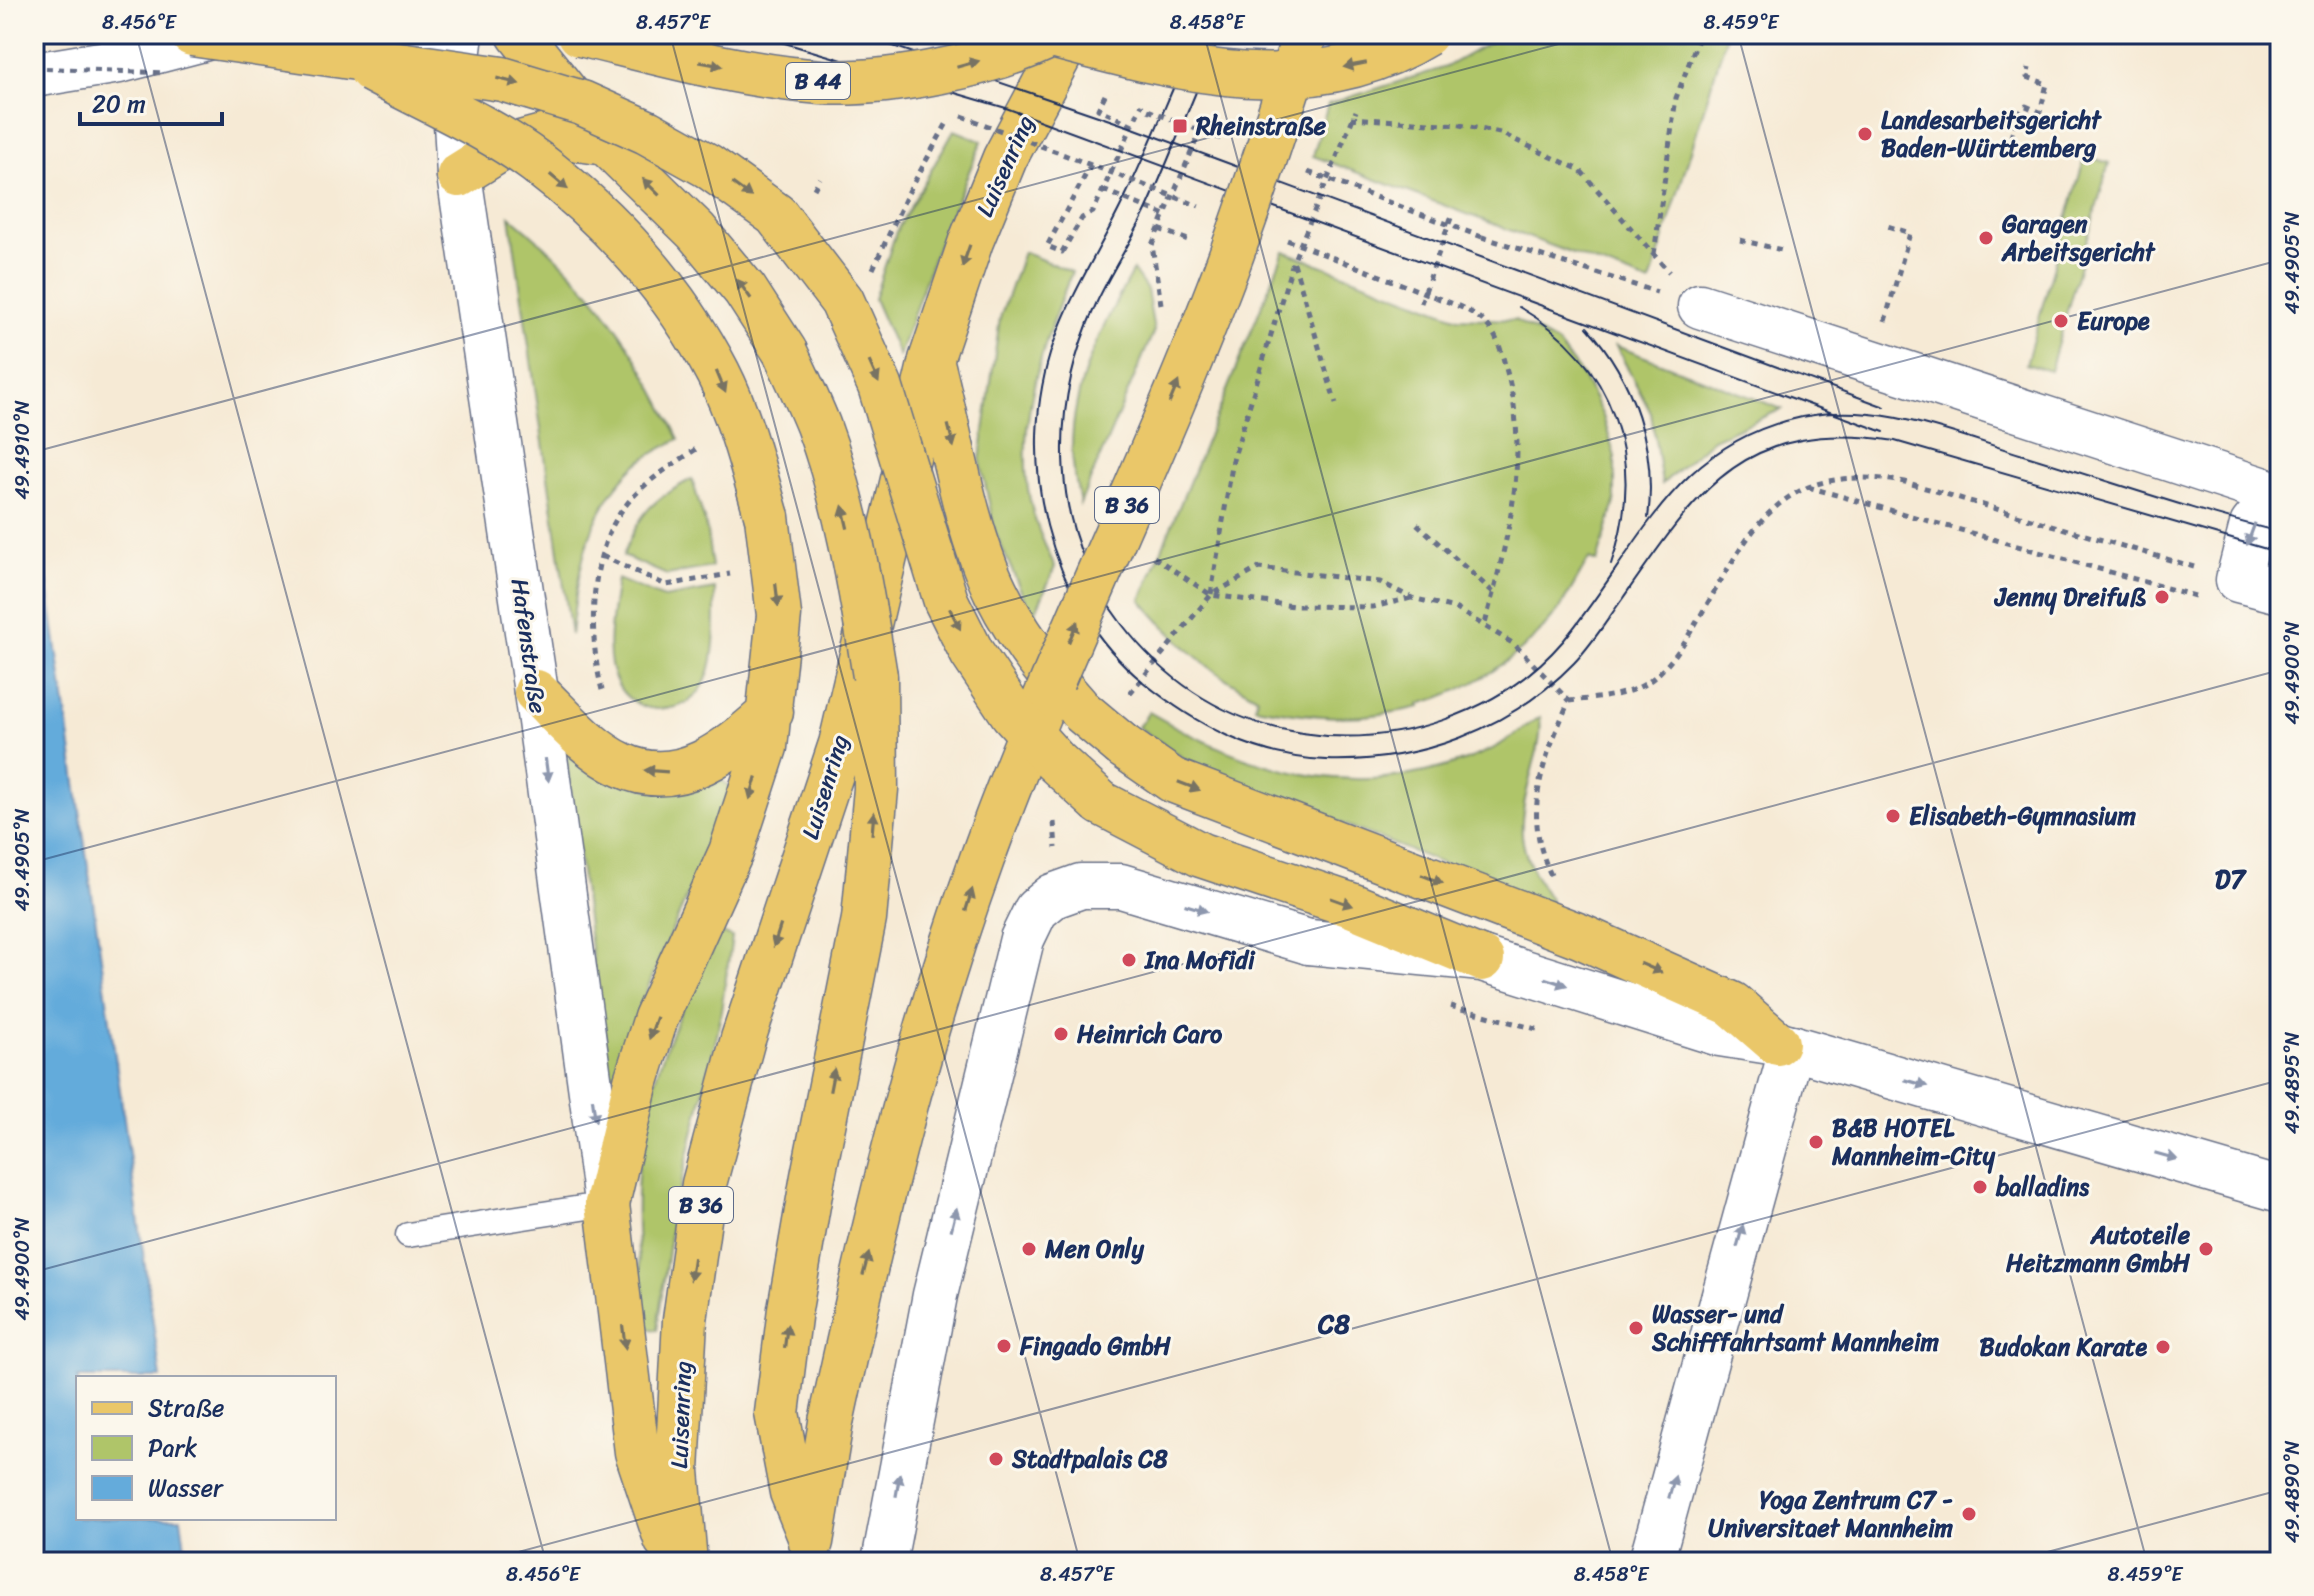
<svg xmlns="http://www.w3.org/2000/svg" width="2314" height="1596" font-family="Sriracha,sans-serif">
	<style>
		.green { fill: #afc569; stroke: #657a64; stroke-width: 2 }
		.water { fill: #64abdb; stroke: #406d9c; stroke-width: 2 }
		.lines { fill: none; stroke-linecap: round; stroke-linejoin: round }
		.service-casing { stroke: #687088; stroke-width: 27 }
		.minor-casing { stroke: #687088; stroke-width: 47 }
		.tertiary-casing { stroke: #687088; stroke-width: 47 }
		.primary-casing { stroke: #687088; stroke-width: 47 }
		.trunk-casing { stroke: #687088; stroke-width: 47 }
		.path { stroke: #687088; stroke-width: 5; stroke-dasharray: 6 6; stroke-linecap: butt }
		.service { stroke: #fff; stroke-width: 24 }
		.minor { stroke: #fff; stroke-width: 44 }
		.tertiary { stroke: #fff; stroke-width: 44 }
		.primary { stroke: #eac769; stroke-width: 44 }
		.trunk { stroke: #eac769; stroke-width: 44 }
		.tram { stroke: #1b2f5e; stroke-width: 2 }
		.primary-bridge-casing { stroke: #687088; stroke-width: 47; stroke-linecap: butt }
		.trunk-bridge-casing { stroke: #687088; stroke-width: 47; stroke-linecap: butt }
		.path-bridge { stroke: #687088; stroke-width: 5; stroke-dasharray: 6 6; stroke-linecap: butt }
		.primary-bridge { stroke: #eac769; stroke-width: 44 }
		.trunk-bridge { stroke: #eac769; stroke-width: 44 }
		.oneway { fill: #787363 }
		.oneway2 { fill: #8d97ae }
		.ticks { fill: none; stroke: #1b2f5e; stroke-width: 2; stroke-opacity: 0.45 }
		.poi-dot { fill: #d1495b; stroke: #fbf7ec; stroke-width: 3 }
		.labels { text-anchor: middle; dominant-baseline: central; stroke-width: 6; stroke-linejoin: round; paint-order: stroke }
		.shield { fill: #fbf7ec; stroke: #5e6b89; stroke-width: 2 }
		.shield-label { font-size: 22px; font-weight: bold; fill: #1b2f5e }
		.poi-label { font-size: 24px; font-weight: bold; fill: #1b2f5e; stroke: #fbf7ec; text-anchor: start }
		.street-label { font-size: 24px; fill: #1b2f5e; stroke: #fbf7ec }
		.neighbourhood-label { font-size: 26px; font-weight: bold; fill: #1b2f5e; stroke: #fbf7ec }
		.neatline { fill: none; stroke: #1b2f5e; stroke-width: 3 }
		.ticks-label { font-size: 20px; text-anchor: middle; fill: #1b2f5e }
	</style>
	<rect width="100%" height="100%" fill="#fbf7ec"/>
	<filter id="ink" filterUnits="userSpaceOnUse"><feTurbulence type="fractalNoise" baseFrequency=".0125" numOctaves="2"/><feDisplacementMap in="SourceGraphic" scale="16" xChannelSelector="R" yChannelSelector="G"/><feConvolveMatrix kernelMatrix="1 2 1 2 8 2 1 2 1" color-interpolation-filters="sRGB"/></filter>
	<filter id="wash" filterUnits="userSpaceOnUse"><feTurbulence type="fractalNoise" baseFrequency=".006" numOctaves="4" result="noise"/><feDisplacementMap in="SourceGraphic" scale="32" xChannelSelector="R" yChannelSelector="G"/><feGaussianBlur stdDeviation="1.8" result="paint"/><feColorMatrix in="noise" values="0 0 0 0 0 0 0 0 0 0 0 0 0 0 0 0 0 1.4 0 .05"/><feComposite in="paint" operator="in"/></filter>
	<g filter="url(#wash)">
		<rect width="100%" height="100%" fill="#f6ead5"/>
		<path class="green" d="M1505,34H1727L1650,283L1313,156L1328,104L1446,67Z
			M954,130L982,141L937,247L899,356L874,299L896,232Z
			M2085,156L2109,163L2050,371L2026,364Z
			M510,216C595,285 632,341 679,439C665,447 648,454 636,465C586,511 578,571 571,635Z
			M1284,251L1458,318L1515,320L1557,343L1584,378L1603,416L1615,457V502L1597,562L1589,559C1577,578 1567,600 1553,617C1519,659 1471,690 1419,704L1420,707C1355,722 1320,718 1255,707L1257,697C1206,670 1178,643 1141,600Z
			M1023,252L1072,272C1042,344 1010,437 1034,516C1039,534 1048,551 1055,567L1033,618L995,532L980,459L1000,318Z
			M1133,270L1147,290L1154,331L1080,504C1077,486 1072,467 1072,449C1072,382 1102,327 1133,270Z
			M1616,346L1782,409L1713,439L1662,484L1651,413Z
			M692,479L706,526L712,567L667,575L623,556C639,514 651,500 692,479Z
			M617,579L664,598L715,589C714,636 723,711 656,709C640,708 624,698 617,683C602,654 613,610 617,579Z
			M1149,712C1258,776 1367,805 1488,751C1506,743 1523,728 1540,717C1542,735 1538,748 1533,766C1517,829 1514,845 1551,901L1548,906L1189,762L1138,727Z
			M565,749C624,781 653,807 722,780L733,791C694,886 647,976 617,1075L607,1072Z
			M718,931L732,937L718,1031L672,1221L657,1330L646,1328C633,1236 630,1150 661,1061C676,1017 699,974 718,931Z"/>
		<path class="water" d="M34,488L161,1378H78V1518H181L187,1562H34Z"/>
	</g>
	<g filter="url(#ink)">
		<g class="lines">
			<defs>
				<path id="service" d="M408,1235L607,1204"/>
				<path id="minor" d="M399,34L441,53
					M461,34L454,89L459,175L536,692L606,1201
					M34,75L119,61L222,34
					M1700,306L2280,495
					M2277,494L2252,525L2238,580L2280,591
					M884,1562L935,1295L1022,939L1036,910L1053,896L1081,886H1121L1309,942
					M1651,1562L1792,1047"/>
				<path id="tertiary" d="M1309,942L1482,959L1720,1034L1777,1043L2280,1190"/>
				<path id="primary" d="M519,34L606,143L696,231L745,290L785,352
					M459,175L502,148L550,135L606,143
					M932,363C950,432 965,529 996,592C1017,635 1045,671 1077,706
					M1123,746L1172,780L1580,936L1732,1004L1777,1043
					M607,1204L637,1452L666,1539
					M811,1539L792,1492L777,1413L790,1309L813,1176L864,919L876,789L875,676
					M811,1542L831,1422
					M685,1562L677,1471L685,1320L704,1184L743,1039L841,744L931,360L971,241L1005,158L1071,34"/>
				<path id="trunk" d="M536,692C562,717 589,750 622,765C679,792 731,749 771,712
					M1101,803L1201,855L1351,905L1482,959
					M607,1204L636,1081L656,1018L731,852L765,747L779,615L767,517"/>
			</defs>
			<use href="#service" class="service-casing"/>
			<use href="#minor" class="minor-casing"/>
			<use href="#tertiary" class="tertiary-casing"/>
			<use href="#primary" class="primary-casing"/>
			<use href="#trunk" class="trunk-casing"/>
			<path class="path" d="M1105,95L1098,109L1133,125
				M1351,118L1460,125L1500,133L1580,170L1669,272
				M2011,138L2016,117L2026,106L2040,112L2047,84L2027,77L2029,68
				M1091,165L1047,246L1062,252L1082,218L1093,212L1142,104
				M814,189L820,178
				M1103,190L1165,215
				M1159,229L1188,240
				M1482,237L1657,292
				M1740,240L1786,251
				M1654,254L1676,98L1700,34
				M1294,263L1336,404
				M873,269L907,195L947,123
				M1435,297C1454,304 1475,311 1488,326C1497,336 1502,353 1505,365C1532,455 1508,536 1485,624
				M1421,303L1452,215
				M1161,304L1152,245L1206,117
				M1885,321L1910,233L1887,226
				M1808,487L2195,596
				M1417,524L1493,592
				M602,556L666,585L730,574
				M1154,557L1211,595L1294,606L1373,607L1411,598
				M1211,594L1233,460L1293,262L1356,111
				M602,690C588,636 588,551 626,505C646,480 673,465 699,447
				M1130,693L1211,595L1259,568L1380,582L1412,598L1455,608L1514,644L1569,701
				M1569,701C1596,698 1628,697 1651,680C1674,662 1687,638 1702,613C1756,520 1783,462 1905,482L2194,567
				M1054,822L1056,848
				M1551,875C1521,812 1543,761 1569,701
				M1450,1006L1540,1030
				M2024,1558L2039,1562"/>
			<use href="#service" class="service"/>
			<use href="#minor" class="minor"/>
			<use href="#tertiary" class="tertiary"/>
			<use href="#primary" class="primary"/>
			<use href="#trunk" class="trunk"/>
			<path class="tram" d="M754,34L1006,108L1884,432
				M858,34L1133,128L1885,407
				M1197,34C1172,88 1151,144 1125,197C1102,246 1072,291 1054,342C1013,458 1047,603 1143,682C1196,725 1255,757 1326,760C1418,763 1509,730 1574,663C1593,643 1607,620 1623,598C1700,487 1745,418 1895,441L2280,553
				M1221,34C1195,91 1173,151 1147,208C1132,241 1111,271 1096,304C1048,409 1049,529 1121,623C1167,683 1227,722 1302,733C1396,748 1501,713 1563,641C1639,550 1672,444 1802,417C1879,401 1951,433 2023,455C2109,481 2194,511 2280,532
				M1519,307C1615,363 1647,460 1611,564
				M1587,327C1634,379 1657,449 1648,518"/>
			<defs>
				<path id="primary-bridge" d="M785,352C796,376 808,400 818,425C848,506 861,591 875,676
					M1080,710L1123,746
					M831,1422C872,1233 916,1041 982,859C1054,660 1150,470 1225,272C1254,194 1280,114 1305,34"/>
				<path id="trunk-bridge" d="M192,34L502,79L582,103L647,132L708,166L776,215L842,301L880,386L946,601L972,653L1012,713L1055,761L1101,803
					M580,34C659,53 740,76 821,82C886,86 997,65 1054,34
					M1045,34C1170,67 1307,108 1426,34
					M371,70C426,100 486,125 536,162C610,218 675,290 718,373C741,418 753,469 767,517"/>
			</defs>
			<use href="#primary-bridge" class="primary-bridge-casing"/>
			<use href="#trunk-bridge" class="trunk-bridge-casing"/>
			<path class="path-bridge" d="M34,68L165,73
				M1148,110L1224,140
				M962,116L1199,206
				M1308,172L1482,237
				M1287,240L1435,297"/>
			<use href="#primary-bridge" class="primary-bridge"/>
			<use href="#trunk-bridge" class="trunk-bridge"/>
		</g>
		<defs><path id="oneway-solid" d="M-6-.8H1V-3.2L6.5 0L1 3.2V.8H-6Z" transform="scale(2)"/></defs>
		<g class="oneway">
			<use href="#oneway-solid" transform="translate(711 64) rotate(10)"/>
			<use href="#oneway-solid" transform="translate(968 64) rotate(-16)"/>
			<use href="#oneway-solid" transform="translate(1355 65) rotate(169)"/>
			<use href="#oneway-solid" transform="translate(508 81) rotate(14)"/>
			<use href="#oneway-solid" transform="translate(559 182) rotate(40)"/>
			<use href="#oneway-solid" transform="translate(651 187) rotate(-135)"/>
			<use href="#oneway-solid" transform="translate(742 190) rotate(36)"/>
			<use href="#oneway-solid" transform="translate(966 256) rotate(109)"/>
			<use href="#oneway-solid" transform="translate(744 289) rotate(-126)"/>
			<use href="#oneway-solid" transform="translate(874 372) rotate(66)"/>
			<use href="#oneway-solid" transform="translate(721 382) rotate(67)"/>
			<use href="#oneway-solid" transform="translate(1174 392) rotate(-67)"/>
			<use href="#oneway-solid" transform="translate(951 436) rotate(76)"/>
			<use href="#oneway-solid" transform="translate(845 517) rotate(-103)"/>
			<use href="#oneway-solid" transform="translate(777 595) rotate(83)"/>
			<use href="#oneway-solid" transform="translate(955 619) rotate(63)"/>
			<use href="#oneway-solid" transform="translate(1073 632) rotate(-67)"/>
			<use href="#oneway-solid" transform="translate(656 771) rotate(-176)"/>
			<use href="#oneway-solid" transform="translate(1189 786) rotate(21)"/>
			<use href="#oneway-solid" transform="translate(753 788) rotate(106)"/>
			<use href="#oneway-solid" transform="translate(873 823) rotate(-85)"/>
			<use href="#oneway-solid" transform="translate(1432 879) rotate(21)"/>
			<use href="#oneway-solid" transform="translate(969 900) rotate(-73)"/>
			<use href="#oneway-solid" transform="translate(1342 902) rotate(19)"/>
			<use href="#oneway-solid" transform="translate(777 936) rotate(108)"/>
			<use href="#oneway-solid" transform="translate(1651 968) rotate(24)"/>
			<use href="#oneway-solid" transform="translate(653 1028) rotate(109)"/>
			<use href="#oneway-solid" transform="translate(832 1080) rotate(-79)"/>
			<use href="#oneway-solid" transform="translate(866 1264) rotate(-75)"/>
			<use href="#oneway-solid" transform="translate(692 1269) rotate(98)"/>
			<use href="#oneway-solid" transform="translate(786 1336) rotate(-83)"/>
			<use href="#oneway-solid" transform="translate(624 1337) rotate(83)"/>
		</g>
		<g class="oneway2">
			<use href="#oneway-solid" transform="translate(2251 534) rotate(110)"/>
			<use href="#oneway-solid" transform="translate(547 770) rotate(82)"/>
			<use href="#oneway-solid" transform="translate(1196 908) rotate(17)"/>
			<use href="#oneway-solid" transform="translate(1556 982) rotate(18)"/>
			<use href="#oneway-solid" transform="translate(1916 1083) rotate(16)"/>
			<use href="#oneway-solid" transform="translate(594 1110) rotate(82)"/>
			<use href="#oneway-solid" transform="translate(2166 1156) rotate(16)"/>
			<use href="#oneway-solid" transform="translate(954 1219) rotate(-76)"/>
			<use href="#oneway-solid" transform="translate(1740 1236) rotate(-75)"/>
			<use href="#oneway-solid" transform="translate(898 1485) rotate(-80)"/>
			<use href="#oneway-solid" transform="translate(1672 1487) rotate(-74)"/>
		</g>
	</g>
	<path class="ticks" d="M136,34L546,1562M670,34L1080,1562M1204,34L1613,1562M1738,34L2147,1562M2272,34L2280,65M34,43L66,34M34,452L1596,34M34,862L2280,260M34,1272L2280,670M481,1562L2280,1080M2010,1562L2280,1490"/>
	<g class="poi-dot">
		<rect x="1172" y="118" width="16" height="16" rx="4"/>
		<circle cx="1865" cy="134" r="8"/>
		<circle cx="1986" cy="238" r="8"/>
		<circle cx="2061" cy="321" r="8"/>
		<circle cx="2162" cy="597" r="8"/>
		<circle cx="1893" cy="816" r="8"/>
		<circle cx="1129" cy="960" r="8"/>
		<circle cx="1061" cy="1034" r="8"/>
		<circle cx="1816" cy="1142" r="8"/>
		<circle cx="1980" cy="1187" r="8"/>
		<circle cx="1029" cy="1249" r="8"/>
		<circle cx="2206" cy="1249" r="8"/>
		<circle cx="1636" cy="1328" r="8"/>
		<circle cx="1004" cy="1346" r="8"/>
		<circle cx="2163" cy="1347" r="8"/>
		<circle cx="996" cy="1459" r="8"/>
		<circle cx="1969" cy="1514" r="8"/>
	</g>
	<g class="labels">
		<g class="shield">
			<rect x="786" y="63" width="64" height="36" rx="6"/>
			<rect x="1095" y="487" width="64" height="36" rx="6"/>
			<rect x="669" y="1187" width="64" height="36" rx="6"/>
		</g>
		<g class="shield-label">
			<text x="818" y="81">B 44</text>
			<text x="1127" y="505">B 36</text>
			<text x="701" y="1205">B 36</text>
		</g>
		<g class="poi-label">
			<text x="1881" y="120">Landesarbeitsgericht<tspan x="1881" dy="28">Baden-Württemberg</tspan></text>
			<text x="1196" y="126">Rheinstraße</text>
			<text x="2002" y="224">Garagen<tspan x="2002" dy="28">Arbeitsgericht</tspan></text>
			<text x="2077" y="321">Europe</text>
			<text x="2146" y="597" text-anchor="end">Jenny Dreifuß</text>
			<text x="1909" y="816">Elisabeth-Gymnasium</text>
			<text x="1145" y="960">Ina Mofidi</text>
			<text x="1077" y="1034">Heinrich Caro</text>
			<text x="1832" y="1128">B&amp;B HOTEL<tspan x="1832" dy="28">Mannheim-City</tspan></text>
			<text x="1996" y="1187">balladins</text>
			<text x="2190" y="1235" text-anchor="end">Autoteile<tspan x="2190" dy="28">Heitzmann GmbH</tspan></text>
			<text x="1045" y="1249">Men Only</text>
			<text x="1652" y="1314">Wasser- und<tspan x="1652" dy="28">Schifffahrtsamt Mannheim</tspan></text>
			<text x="1020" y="1346">Fingado GmbH</text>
			<text x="2147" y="1347" text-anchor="end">Budokan Karate</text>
			<text x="1012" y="1459">Stadtpalais C8</text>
			<text x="1953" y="1500" text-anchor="end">Yoga Zentrum C7 -<tspan x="1953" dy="28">Universitaet Mannheim</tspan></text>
		</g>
		<g class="street-label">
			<text transform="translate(1005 166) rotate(-66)">Luisenring</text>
			<text transform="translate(529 646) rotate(82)">Hafenstraße</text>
			<text transform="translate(825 787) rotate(-73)">Luisenring</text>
			<text transform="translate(681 1415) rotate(-88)">Luisenring</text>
		</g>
		<g class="neighbourhood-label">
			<text x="2230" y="879">D7</text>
			<text x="1334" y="1324">C8</text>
		</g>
	</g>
	<rect width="2314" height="1596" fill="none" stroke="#fbf7ec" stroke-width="88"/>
	<rect x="76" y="1376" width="260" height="144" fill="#fbf7ec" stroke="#a1a7b3" stroke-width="2"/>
	<rect x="92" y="1402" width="40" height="12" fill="#eac769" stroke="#a1a7b3" stroke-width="2"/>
	<text x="148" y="1416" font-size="24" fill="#1b2f5e">Straße</text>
	<rect x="92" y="1436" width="40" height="24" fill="#afc569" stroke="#a1a7b3" stroke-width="2"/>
	<text x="148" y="1456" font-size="24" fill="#1b2f5e">Park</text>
	<rect x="92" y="1476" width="40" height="24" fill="#64abdb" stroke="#a1a7b3" stroke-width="2"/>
	<text x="148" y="1496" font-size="24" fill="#1b2f5e">Wasser</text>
	<path d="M80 112v12h142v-12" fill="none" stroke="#1b2f5e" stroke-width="4"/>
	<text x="92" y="112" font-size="24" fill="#1b2f5e" stroke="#fbf7ec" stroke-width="6" paint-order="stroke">20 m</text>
	<rect x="44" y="44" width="2226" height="1508" class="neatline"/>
	<g class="ticks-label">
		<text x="139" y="29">8.456°E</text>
		<text x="673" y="29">8.457°E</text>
		<text x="1207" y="29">8.458°E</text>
		<text x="1741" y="29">8.459°E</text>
		<text transform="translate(2292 263) rotate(-90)" y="7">49.4905°N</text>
		<text transform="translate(22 450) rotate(-90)" y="7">49.4910°N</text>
		<text transform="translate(2292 673) rotate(-90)" y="7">49.4900°N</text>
		<text transform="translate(22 860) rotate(-90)" y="7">49.4905°N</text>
		<text transform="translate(2292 1083) rotate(-90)" y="7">49.4895°N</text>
		<text transform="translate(22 1269) rotate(-90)" y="7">49.4900°N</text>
		<text transform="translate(2292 1492) rotate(-90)" y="7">49.4890°N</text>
		<text x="543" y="1581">8.456°E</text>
		<text x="1077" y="1581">8.457°E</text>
		<text x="1611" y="1581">8.458°E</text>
		<text x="2145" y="1581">8.459°E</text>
	</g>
</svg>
